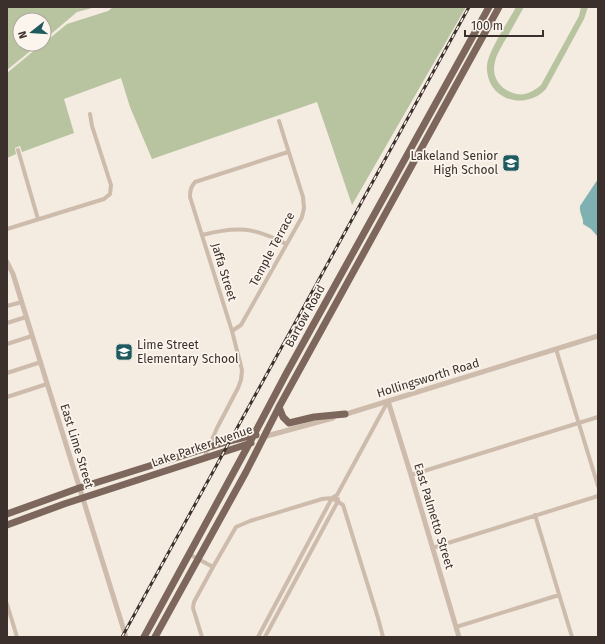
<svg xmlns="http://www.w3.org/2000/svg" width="605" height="644" font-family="'Fira Sans',sans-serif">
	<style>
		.green { fill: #b8c4a0 }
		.water { fill: #7fb0b2 }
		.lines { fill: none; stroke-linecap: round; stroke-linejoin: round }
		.minor { stroke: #cdbbac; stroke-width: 4 }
		.tertiary { stroke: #cdbbac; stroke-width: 5 }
		.primary { stroke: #7d675c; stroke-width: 7 }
		.rail-casing { stroke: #3b302b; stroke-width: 3 }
		.rail { stroke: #fbf5ee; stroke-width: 1.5; stroke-dasharray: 4.5; stroke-linecap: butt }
		.labels { text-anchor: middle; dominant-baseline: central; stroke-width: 3.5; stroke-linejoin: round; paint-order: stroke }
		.poi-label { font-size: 12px; fill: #3b302b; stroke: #fbf5ee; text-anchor: end }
		.street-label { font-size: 12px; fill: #3b302b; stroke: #fbf5ee }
	</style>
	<rect width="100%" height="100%" fill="#f4ebe1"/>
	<path class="green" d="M7,7H96L77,12L44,40V20H20V44H39L7,70Z
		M113,7H466L352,205L317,102L152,159L130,107L121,78L64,99L74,133L22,152L20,146L15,148L16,154L7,158V73L42,44H44V43L67,24L108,11Z
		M516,7H524C517,19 511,31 504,42C501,48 496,55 495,62C491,75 499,89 513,93C523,97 533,92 541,85L579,16L581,7H588L584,19L546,89C524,112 485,99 487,65C489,50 508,22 516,7Z"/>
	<path class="water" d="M598,179V237L591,229L583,224C584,218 579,213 580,206Z"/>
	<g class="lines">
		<path class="minor" d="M18,150L38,219
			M7,229L104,199L110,194L111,185L92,126L90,114
			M202,235C237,226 254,227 286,244
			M7,306L22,302
			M7,323L26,317
			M232,331L241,325L302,217L304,208L303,197L279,121
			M7,344L32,336
			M556,349L598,486
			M7,373L41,362
			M7,397L47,384
			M204,458L217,428L238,388L241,380L242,370L232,331L190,197C190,190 191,187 195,182L288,152
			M411,475L598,417
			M535,515L572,637
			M432,548L598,496
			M189,554L213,567
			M7,604L17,637
			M456,627L559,595
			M202,637L193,608L194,602L213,567L236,527L250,521L322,499L332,498L343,505L378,618L383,637
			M258,637L332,498L337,495L388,401
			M265,637L338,501V499"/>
		<path class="tertiary" d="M7,262L13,274L126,637
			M388,401L411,475L459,637
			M343,415L598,336
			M263,437L333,418"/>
		<path class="primary" d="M279,407L283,417L289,423L314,417L345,414
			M7,514L79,488L229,441L254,435H256
			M7,525L64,504L251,443
			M144,637L249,444L286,374L489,7
			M155,637L246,472L279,407L499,7"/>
		<defs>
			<path id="rail" d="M122,637L469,7"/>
		</defs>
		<use href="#rail" class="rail-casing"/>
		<use href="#rail" class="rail"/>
	</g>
	<defs>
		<symbol id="school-square" viewBox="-11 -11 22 22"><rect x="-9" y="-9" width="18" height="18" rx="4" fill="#1f5a5e" stroke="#fbf5ee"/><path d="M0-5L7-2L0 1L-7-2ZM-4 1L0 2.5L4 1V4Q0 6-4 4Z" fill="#fff"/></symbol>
	</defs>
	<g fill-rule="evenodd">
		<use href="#school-square" x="501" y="153" width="20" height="20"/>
		<use href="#school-square" x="114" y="342" width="20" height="20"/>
	</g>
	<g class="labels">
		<g class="poi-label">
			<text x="498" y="156">Lakeland Senior<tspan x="498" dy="14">High School</tspan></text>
			<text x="137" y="345" text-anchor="start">Lime Street<tspan x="137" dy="14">Elementary School</tspan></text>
		</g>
		<g class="street-label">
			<text transform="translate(272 249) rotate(-62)">Temple Terrace</text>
			<text transform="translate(224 272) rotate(73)">Jaffa Street</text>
			<text transform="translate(305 316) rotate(-61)">Bartow Road</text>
			<text transform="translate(428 378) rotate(-17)">Hollingsworth Road</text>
			<text transform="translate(77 446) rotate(73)">East Lime Street</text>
			<text transform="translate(202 446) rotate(-19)">Lake Parker Avenue</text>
			<text transform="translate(434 516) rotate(73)">East Palmetto Street</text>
		</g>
	</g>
	<rect width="605" height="644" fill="none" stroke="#3b302b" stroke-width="16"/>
	<g transform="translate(32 32) rotate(253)"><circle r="19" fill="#fbf5ee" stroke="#aea6a0"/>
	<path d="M0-3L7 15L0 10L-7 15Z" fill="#1f5a5e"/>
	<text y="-6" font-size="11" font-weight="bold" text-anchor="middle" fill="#3b302b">N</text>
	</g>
	<path d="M465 30v6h78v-6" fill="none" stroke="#3b302b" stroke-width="2"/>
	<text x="471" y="30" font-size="12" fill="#3b302b" stroke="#fbf5ee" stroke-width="3" paint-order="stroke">100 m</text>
</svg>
